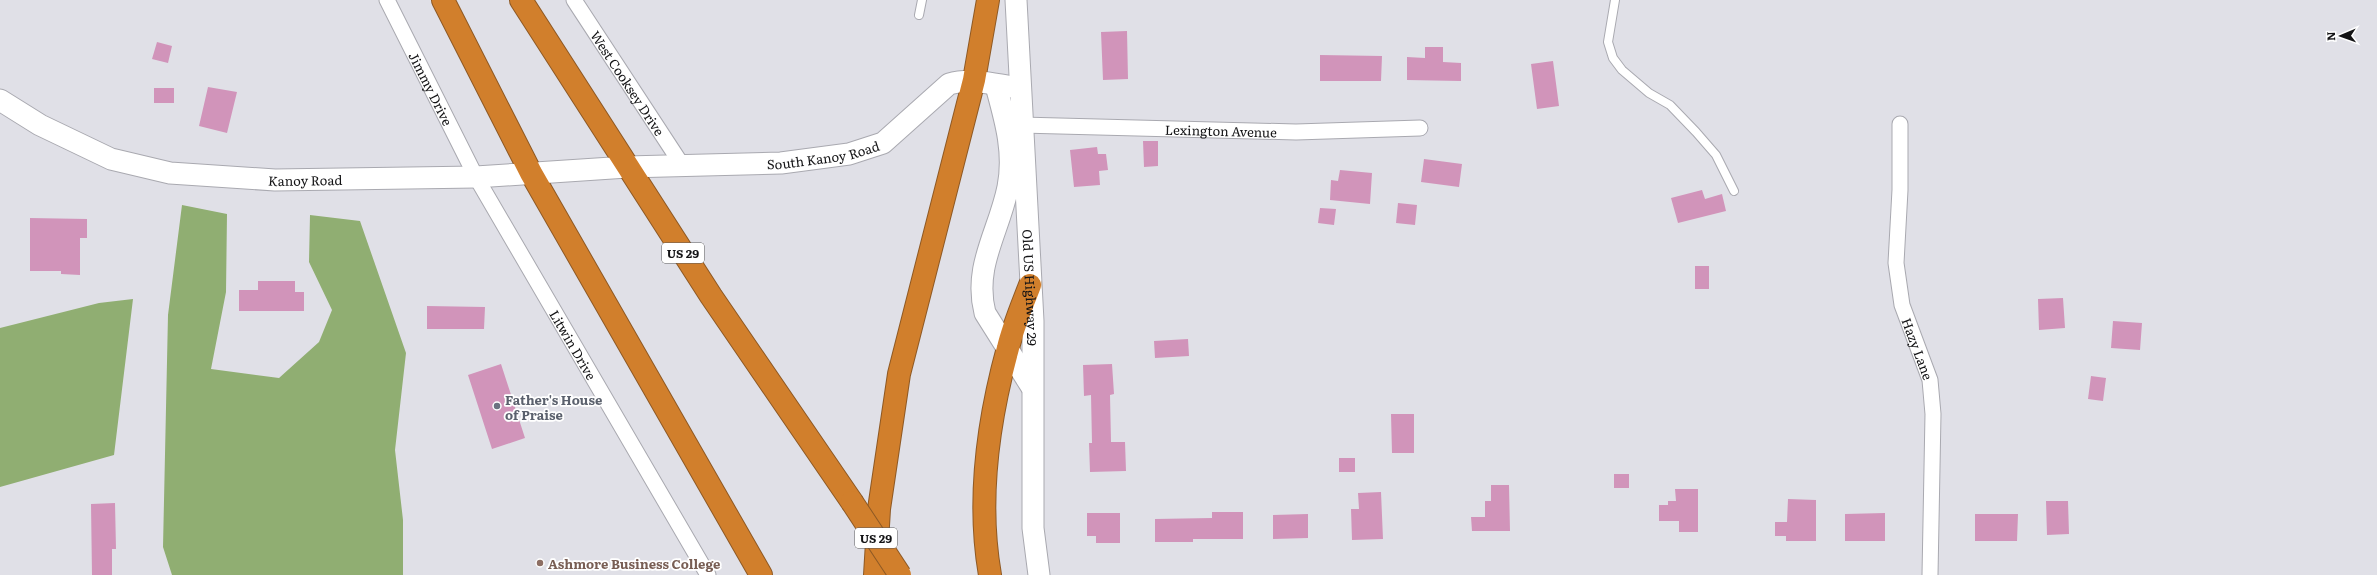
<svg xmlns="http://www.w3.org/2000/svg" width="2377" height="575" font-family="Literata,serif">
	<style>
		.forest { fill: #90ae72 }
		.building { fill: #d194ba }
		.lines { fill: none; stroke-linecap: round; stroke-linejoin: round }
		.lane-casing { stroke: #a9a9b0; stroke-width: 10 }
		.street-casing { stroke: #a9a9b0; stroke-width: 17 }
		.secondary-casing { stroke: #a9a9b0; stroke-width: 23 }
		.highway-casing { stroke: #8e5924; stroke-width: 24 }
		.lane { stroke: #fff; stroke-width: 8 }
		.street { stroke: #fff; stroke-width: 15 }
		.secondary { stroke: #fff; stroke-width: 21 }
		.highway { stroke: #d17f2c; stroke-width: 22 }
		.highway-bridge-casing { stroke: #8e5924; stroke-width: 24; stroke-linecap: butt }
		.highway-bridge { stroke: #d17f2c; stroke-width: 22 }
		.worship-dot { fill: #6b7280; stroke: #fff; stroke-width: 1.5 }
		.education-dot { fill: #8d6e63; stroke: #fff; stroke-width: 1.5 }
		.labels { text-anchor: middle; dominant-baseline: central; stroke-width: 3.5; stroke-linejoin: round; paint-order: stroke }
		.shield { fill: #fff; stroke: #5a5a5b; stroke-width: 1 }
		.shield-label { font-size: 12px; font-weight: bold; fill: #131315 }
		.street-label { font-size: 13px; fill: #131315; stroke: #fff }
		.worship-label { font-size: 13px; font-weight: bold; fill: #5b616d; stroke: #fff; text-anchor: start }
		.education-label { font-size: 13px; font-weight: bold; fill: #785e54; stroke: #fff; text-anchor: start }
	</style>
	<rect width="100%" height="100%" fill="#e0e0e7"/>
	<path class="forest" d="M182,205L227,214L226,292L211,369L279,378L319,342L332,310L309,262L310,215L360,221L406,353L395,450L403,520V575H172L163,547L168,315Z
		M133,299L114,455L0,487V328L99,303Z"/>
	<path class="building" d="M1127,31L1128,79L1103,80L1101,32Z
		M157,42L172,46L168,63L152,59Z
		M1425,47H1443V62L1461,63V81L1407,80V57L1425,58Z
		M1320,55L1382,56L1381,81H1320Z
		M1553,61L1559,106L1537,109L1531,64Z
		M208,87L237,92L227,133L199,126Z
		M154,88H174V103H154Z
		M1143,141H1158V166L1144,167Z
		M1097,147L1098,154H1106L1108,170L1099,171L1100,185L1074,187L1070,150Z
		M1424,159L1462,164L1459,187L1421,182Z
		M1340,170L1372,173L1370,204L1330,200L1331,180L1338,181Z
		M1702,190L1705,199L1722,194L1726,211L1678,223L1671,198Z
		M1398,203L1417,205L1415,225L1396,223Z
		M1320,208L1336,209L1334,225L1318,223Z
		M30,218L87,219V238H80V275L61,274V271H30Z
		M1695,266H1709V289H1695Z
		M258,281H295V292H304V311H239V290H258Z
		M2063,298L2065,328L2039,330L2038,299Z
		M427,306L485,307L484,329H427Z
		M2113,321L2142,323L2140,350L2111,348Z
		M1188,339L1189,356L1155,358L1154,341Z
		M501,364L525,438L492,449L468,375Z
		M1112,364L1114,394L1110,395L1111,442H1125L1126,471L1090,472L1089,443H1092L1091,395L1084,396L1083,365Z
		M2091,376L2106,378L2103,401L2088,399Z
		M1391,414H1414V453H1392Z
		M1339,458H1355V472H1339Z
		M1614,474H1629V488H1614Z
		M1491,485H1509L1510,531H1472L1471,517H1485V501H1491Z
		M1675,489H1698V532H1679V521H1659V505H1668V501H1676Z
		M1381,492L1383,539L1352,540L1351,509H1359L1358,493Z
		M1788,499L1816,500V541H1786V536H1775V522H1787Z
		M2046,501H2068L2069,534L2047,535Z
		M115,503L116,549H112V575H92L91,504Z
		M1212,512H1243V539H1193V542H1155V519L1212,518Z
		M1087,513H1120V543H1096V536H1087Z
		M1885,513V541H1845V514Z
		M1308,514V538L1273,539V515Z
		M1975,514H2018L2017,541H1975Z"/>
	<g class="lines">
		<defs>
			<path id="lane" d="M1615,0L1608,42L1613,58L1622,70L1649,93L1670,105L1696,132L1716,155L1734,191
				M919,15L922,0"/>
			<g id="street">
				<path id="s1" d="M387,0L476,177L708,575"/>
				<path id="s2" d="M574,0L682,165"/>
				<path id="s3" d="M1900,124V190L1896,263L1902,305L1930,380L1933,414L1930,575"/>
				<path id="s4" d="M1021,125L1296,132L1420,128"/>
			</g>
			<g id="secondary">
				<path id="s5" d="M1016,0L1033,321V528L1039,575"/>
				<path d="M996,86C1005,119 1015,152 1008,187C999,232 973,266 985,313L1031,386"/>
				<path id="s6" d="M0,100L40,125L111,159L170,173L275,180L476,177L627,167L781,163L849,154L883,143L949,84C973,77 996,85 1019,88"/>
			</g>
			<path id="highway" d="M443,0L531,173L761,575
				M521,0L711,296L852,502
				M875,575L879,509L899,374L974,80L988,0
				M990,575C977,501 988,421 1008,348C1013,327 1022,306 1030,285"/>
		</defs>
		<use href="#lane" class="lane-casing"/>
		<use href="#street" class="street-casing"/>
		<use href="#secondary" class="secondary-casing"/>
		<use href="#highway" class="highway-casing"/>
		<use href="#lane" class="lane"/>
		<use href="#street" class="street"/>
		<use href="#secondary" class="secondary"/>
		<use href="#highway" class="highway"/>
		<defs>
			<path id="highway-bridge" d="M852,502L900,575"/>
		</defs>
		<use href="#highway-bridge" class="highway-bridge-casing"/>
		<use href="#highway-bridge" class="highway-bridge"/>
	</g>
	<circle class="worship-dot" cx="497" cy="406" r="4"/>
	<circle class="education-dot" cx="540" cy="563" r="4"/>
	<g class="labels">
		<g class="shield">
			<rect x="662" y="243" width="42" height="20" rx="3"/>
			<rect x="855" y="528" width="42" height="20" rx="3"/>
		</g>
		<g class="shield-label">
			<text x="683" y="253">US 29</text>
			<text x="876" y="538">US 29</text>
		</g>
		<g class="street-label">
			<text stroke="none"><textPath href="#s2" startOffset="99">West Cooksey Drive</textPath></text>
			<text stroke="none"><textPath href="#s1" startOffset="99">Jimmy Drive</textPath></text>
			<text stroke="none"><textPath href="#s4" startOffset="200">Lexington Avenue</textPath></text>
			<text stroke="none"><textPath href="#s6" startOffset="841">South Kanoy Road</textPath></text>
			<text stroke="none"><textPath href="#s6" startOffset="322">Kanoy Road</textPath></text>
			<text stroke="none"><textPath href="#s5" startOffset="288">Old US Highway 29</textPath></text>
			<text stroke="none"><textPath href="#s1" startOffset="392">Litwin Drive</textPath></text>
			<text stroke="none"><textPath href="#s3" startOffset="228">Hazy Lane</textPath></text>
		</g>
		<g class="worship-label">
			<text x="505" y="399">Father's House<tspan x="505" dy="15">of Praise</tspan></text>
		</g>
		<g class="education-label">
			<text x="548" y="563">Ashmore Business College</text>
		</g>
	</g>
	<g transform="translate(2341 36) rotate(268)" stroke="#ffffff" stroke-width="3" paint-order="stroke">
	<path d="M0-3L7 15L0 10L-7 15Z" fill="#131315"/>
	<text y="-6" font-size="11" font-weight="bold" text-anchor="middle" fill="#131315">N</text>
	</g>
</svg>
